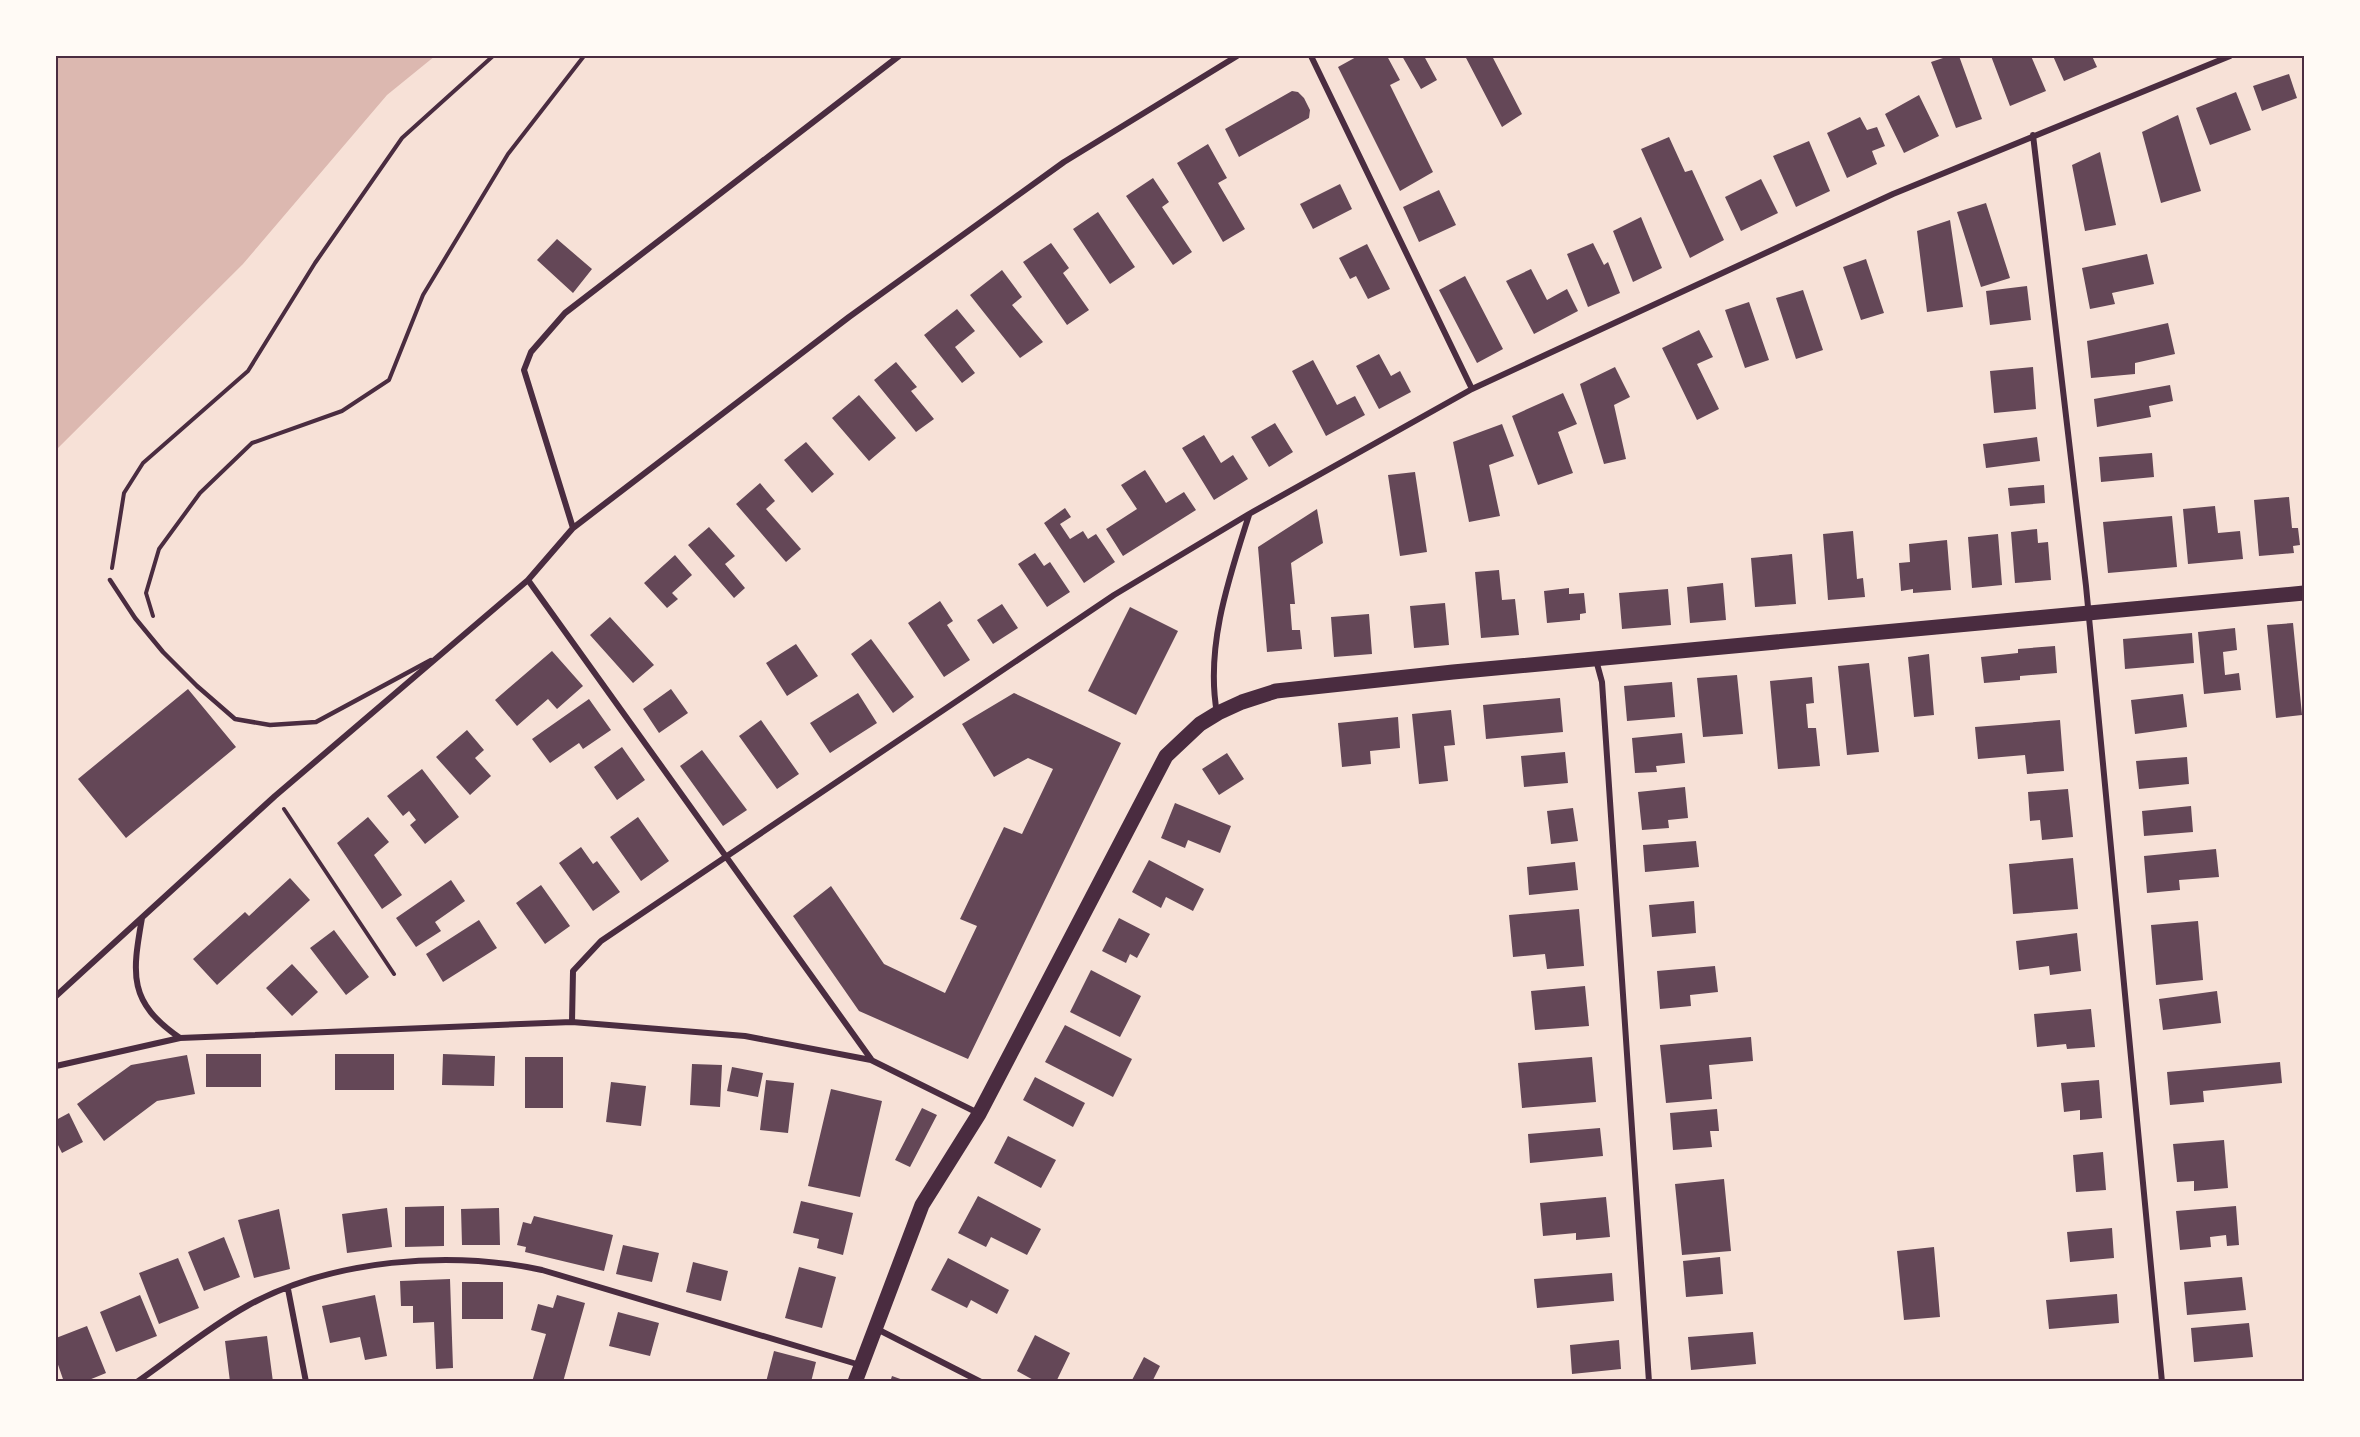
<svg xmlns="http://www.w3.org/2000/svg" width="2360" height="1437" font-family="'Alegreya Sans',sans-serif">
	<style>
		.water { fill: #dcb8b0 }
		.building { fill: #644757 }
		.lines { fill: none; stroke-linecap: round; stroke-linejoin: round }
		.path { stroke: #4a2c40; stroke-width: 4 }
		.service { stroke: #4a2c40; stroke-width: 4.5 }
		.minor { stroke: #4a2c40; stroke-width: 6 }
		.primary { stroke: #4a2c40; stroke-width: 15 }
		.neatline { fill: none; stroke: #4a2c40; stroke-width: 2 }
	</style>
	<rect width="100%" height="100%" fill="#f7e1d7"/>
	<path class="water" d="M58,56H435L387,95L243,264L56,450V58Z"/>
	<path class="building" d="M1358,56H1387L1400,80L1390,85L1433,172L1400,191L1338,67Z
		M1402,56H1424L1437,80L1421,89Z
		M1465,56H1492L1522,114L1502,127Z
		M1949,56H1959L1982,119L1956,128L1931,62Z
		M1991,56H2031L2046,91L2010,106Z
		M2053,56H2092L2097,67L2064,81Z
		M2289,74L2297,98L2262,111L2253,86Z
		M1292,91L1298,92L1304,98L1310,110L1309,118L1239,157L1225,129Z
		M2236,92L2251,130L2210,145L2196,108Z
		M1919,95L1939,136L1904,153L1885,114Z
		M2178,115L2201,191L2161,203L2142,132Z
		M1860,117L1867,130L1877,127L1885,146L1872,151L1877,164L1847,178L1827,133Z
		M1669,137L1685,172L1692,170L1724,240L1690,258L1641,149Z
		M1809,141L1830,191L1796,207L1773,156Z
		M1208,144L1227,178L1218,183L1245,229L1223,242L1177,163Z
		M2100,152L2116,225L2085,231L2072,165Z
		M1153,178L1169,202L1162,207L1192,252L1173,265L1126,196Z
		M1761,179L1778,213L1741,231L1725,197Z
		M1340,184L1352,209L1313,229L1300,204Z
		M1439,190L1456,225L1419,242L1403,207Z
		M1986,203L2010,278L1981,287L1957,212Z
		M1098,212L1135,267L1110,284L1073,229Z
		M1641,217L1662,268L1633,282L1613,231Z
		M1950,220L1963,307L1927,312L1917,231Z
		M557,239L592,269L573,293L537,260Z
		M1051,243L1069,268L1063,273L1089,310L1067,325L1023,262Z
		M1593,243L1604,265L1608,262L1620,293L1588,307L1567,254Z
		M1367,244L1390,289L1368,299L1356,276L1350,279L1339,258Z
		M2147,254L2154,284L2112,293L2115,304L2090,309L2082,268Z
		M1866,259L1884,313L1861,320L1843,267Z
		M1531,269L1547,300L1567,289L1578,311L1534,334L1506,281Z
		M1002,270L1022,297L1012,305L1043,342L1020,358L970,295Z
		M1465,276L1503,349L1477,363L1439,290Z
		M2027,286L2031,320L1990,325L1986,291Z
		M1803,290L1823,350L1796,359L1776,298Z
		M1749,302L1769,360L1745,368L1725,310Z
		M957,309L975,331L955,347L975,373L962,383L924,335Z
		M2168,323L2175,354L2135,363V374L2091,378L2087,341Z
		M1699,330L1713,357L1697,364L1719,409L1697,420L1662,348Z
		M1379,354L1391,376L1400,371L1411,392L1379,409L1356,366Z
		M1313,360L1337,405L1355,396L1365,415L1326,436L1292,371Z
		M896,362L917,387L911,391L934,419L916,432L874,380Z
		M1615,367L1630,397L1614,405L1626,459L1604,464L1580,384Z
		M2033,367L2036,409L1994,413L1990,371Z
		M2170,385L2173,401L2149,406L2151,417L2097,427L2094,399Z
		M1563,393L1577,424L1558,432L1573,473L1538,485L1512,416Z
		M859,395L896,438L869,461L832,418Z
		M1275,423L1293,452L1269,467L1251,437Z
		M1502,424L1514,456L1489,465L1500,516L1469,522L1453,442Z
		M1204,435L1221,463L1233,455L1248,479L1214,500L1182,448Z
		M2037,437L2040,461L1986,468L1983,444Z
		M806,442L834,474L812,493L784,460Z
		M2152,453L2154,477L2101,482L2099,457Z
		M1145,470L1166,503L1184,492L1196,510L1123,556L1106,529L1137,509L1121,485Z
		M1415,472L1427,552L1400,556L1388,475Z
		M760,483L775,501L766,509L801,549L786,562L736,504Z
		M2044,485L2045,503L2010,506L2008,488Z
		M2289,497L2292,528H2298L2300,545L2293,546L2294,553L2259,556L2254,500Z
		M2215,506L2218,533L2240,531L2243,559L2188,564L2183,509Z
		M1065,508L1071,517L1060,524L1070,539L1083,531L1088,539L1096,534L1115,562L1084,583L1044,523Z
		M1317,509L1323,543L1291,563L1295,604H1290L1292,630H1300L1302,649L1267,652L1258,547Z
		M2172,516L2177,567L2108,573L2103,522Z
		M709,527L735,556L725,564L745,588L734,598L688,545Z
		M2037,529L2038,543L2048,542L2051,580L2015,583L2011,532Z
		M1853,531L1857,579L1863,578L1865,597L1828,600L1823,534Z
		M1998,534L2002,585L1972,588L1968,537Z
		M1947,540L1951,590L1913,593V589L1901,591L1899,563L1910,562L1909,544Z
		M1035,553L1044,566L1050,562L1070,592L1047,607L1018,564Z
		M1792,554L1796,604L1755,607L1751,558Z
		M675,555L692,575L672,593L678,599L667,608L644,583Z
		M1499,570L1502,600L1515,599L1519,635L1481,638L1475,572Z
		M1723,583L1726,620L1690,623L1687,587Z
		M1569,588V594L1584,593L1586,613L1580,614V620L1547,623L1544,591Z
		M1668,589L1671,625L1622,629L1619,593Z
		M940,601L953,621L947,625L970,660L944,677L908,623Z
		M1445,603L1449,645L1414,648L1410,606Z
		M1002,604L1018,628L993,644L977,620Z
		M1130,607L1178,631L1136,715L1088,691Z
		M1369,614L1372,654L1334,657L1331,617Z
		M610,617L654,665L633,683L590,635Z
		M2293,623L2302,715L2276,718L2267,625Z
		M2235,628L2237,650L2223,652L2225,675L2239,673L2241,690L2204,694L2198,632Z
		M2192,633L2194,663L2125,669L2123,639Z
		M871,639L914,697L893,713L851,654Z
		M796,644L818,676L787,696L766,663Z
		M2055,646L2057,673L2020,676V680L1984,683L1981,657L2018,653V649Z
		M552,651L583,686L557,709L548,699L517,726L495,700Z
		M1929,654L1934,715L1914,717L1908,657Z
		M1869,663L1879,752L1847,755L1838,666Z
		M1737,675L1743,734L1703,737L1697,678Z
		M1812,677L1814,703L1806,704L1808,728H1816L1820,766L1778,769L1770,681Z
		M1672,682L1675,717L1627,721L1624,686Z
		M188,689L236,747L126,838L78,779Z
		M671,689L688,713L659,733L643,709Z
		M858,693L877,723L830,753L810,723Z
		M1014,693L1121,743L968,1059L859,1011L793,916L831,886L884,964L945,993L977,926L960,919L1004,827L1022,834L1053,769L1028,758L994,777L962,724Z
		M2183,694L2187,727L2135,734L2131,700Z
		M1560,698L1563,732L1486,739L1483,705Z
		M589,699L611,730L583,749L579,743L550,763L532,739Z
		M1451,710L1455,745L1444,746L1448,781L1419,784L1412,714Z
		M1398,717L1400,748L1370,751L1371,764L1342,767L1338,723Z
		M761,720L799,774L777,789L739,736Z
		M2060,720L2064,771L2027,774L2025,755L1978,759L1975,727Z
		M467,730L484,750L475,758L491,776L470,795L436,757Z
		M1682,733L1685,763L1656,766L1657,772L1635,773L1632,738Z
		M622,747L645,780L617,800L594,767Z
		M702,750L747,810L723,826L680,766Z
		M1565,752L1568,783L1524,787L1521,756Z
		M1227,753L1244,779L1219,795L1202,769Z
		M2187,757L2189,784L2139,789L2136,761Z
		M422,769L459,817L425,844L410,825L416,820L409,811L403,816L387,796Z
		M1685,787L1688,818L1668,820L1669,828L1642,830L1638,792Z
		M2068,789L2073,837L2042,840L2040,820L2030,821L2028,792Z
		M1175,803L1231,826L1220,853L1188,840L1185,848L1161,838Z
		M2191,806L2193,832L2144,836L2142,811Z
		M1573,808L1578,841L1551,844L1547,811Z
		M368,817L389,842L374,855L402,895L382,909L337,843Z
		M638,817L669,861L641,881L610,837Z
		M1696,841L1699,867L1645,872L1643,845Z
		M581,847L593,864L597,861L620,892L593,911L559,863Z
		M2216,849L2219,877L2179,880L2180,890L2147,893L2144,856Z
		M2073,858L2078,909L2013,914L2009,864Z
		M1149,860L1204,889L1193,911L1166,897L1161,908L1132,892Z
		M1575,862L1578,890L1529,895L1527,867Z
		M290,878L310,900L217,985L193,959L245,912L249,916Z
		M451,880L465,901L435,922L441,931L416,947L396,918Z
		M541,885L570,926L545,944L516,903Z
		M1694,901L1696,933L1652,937L1649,905Z
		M1579,909L1584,966L1547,969L1545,954L1513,957L1509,915Z
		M1119,918L1150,934L1137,958L1130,954L1126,963L1102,951Z
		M479,920L497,948L443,982L426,954Z
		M2198,921L2203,980L2156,985L2151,925Z
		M334,930L369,977L346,995L310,948Z
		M2077,933L2081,971L2050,975L2049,966L2019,970L2016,941Z
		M292,964L318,992L292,1016L266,988Z
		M1715,966L1718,992L1690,995L1691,1006L1660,1009L1657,971Z
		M1091,970L1141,996L1120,1037L1070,1012Z
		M1585,986L1589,1026L1535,1030L1531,991Z
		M2217,991L2221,1023L2163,1030L2159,999Z
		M2091,1009L2095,1047L2067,1049L2066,1044L2037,1047L2034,1014Z
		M1065,1025L1132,1059L1113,1097L1045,1062Z
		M1751,1037L1753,1061L1709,1065L1712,1099L1666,1103L1660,1045Z
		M206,1054H261V1087H206Z
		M335,1054H394V1090H335Z
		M443,1054L495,1056L494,1086L442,1085Z
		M187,1055L195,1094L157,1101L104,1141L77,1104L131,1065Z
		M525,1057H563V1108H525Z
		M1592,1057L1596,1102L1522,1108L1518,1063Z
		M2280,1062L2282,1083L2203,1091L2204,1102L2170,1105L2167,1072Z
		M692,1064L722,1065L720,1107L690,1105Z
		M732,1067L763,1073L758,1097L727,1091Z
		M1035,1077L1085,1103L1073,1127L1023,1100Z
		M766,1080L794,1083L788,1133L760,1130Z
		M2099,1080L2102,1118L2080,1120V1110L2064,1112L2061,1083Z
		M611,1082L646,1086L641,1126L606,1122Z
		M831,1089L882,1101L860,1197L808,1186Z
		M922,1108L937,1115L910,1167L895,1160Z
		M1717,1109L1719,1131H1710L1712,1147L1673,1150L1670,1113Z
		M69,1113L83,1142L62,1153L56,1141V1120Z
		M1600,1128L1603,1156L1530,1163L1528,1134Z
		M1008,1136L1056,1160L1041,1188L994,1163Z
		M2224,1140L2228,1188L2194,1191V1181L2177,1182L2173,1144Z
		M2103,1152L2106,1190L2076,1192L2073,1155Z
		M1724,1179L1731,1251L1682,1255L1675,1184Z
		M978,1196L1041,1229L1027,1255L991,1237L986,1247L958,1233Z
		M1606,1197L1610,1237L1576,1240V1233L1543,1236L1540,1203Z
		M801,1201L853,1213L843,1255L817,1248L819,1239L793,1233Z
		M444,1206V1246L405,1247V1207Z
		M2236,1206L2239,1245L2227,1246L2226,1235L2210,1237L2211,1247L2180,1250L2176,1211Z
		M387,1208L392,1247L347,1253L342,1214Z
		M499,1208L500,1245H462L461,1209Z
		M279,1209L290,1269L254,1278L238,1220Z
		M534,1216L613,1235L604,1271L525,1252L526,1247L517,1245L523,1222L531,1224Z
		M2112,1228L2114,1258L2070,1262L2067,1232Z
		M224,1237L240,1277L204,1291L188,1252Z
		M623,1245L659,1253L652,1282L616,1274Z
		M1934,1247L1940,1317L1904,1320L1897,1251Z
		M1720,1257L1723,1294L1686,1297L1683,1261Z
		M178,1258L199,1308L159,1324L139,1273Z
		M948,1258L1009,1290L997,1314L971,1300L967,1308L931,1290Z
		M693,1262L728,1271L721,1301L686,1292Z
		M799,1267L836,1277L822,1328L785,1318Z
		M1612,1273L1614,1301L1537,1308L1534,1279Z
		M2242,1277L2246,1310L2187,1315L2184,1282Z
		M450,1279L453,1368L436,1369L434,1322L413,1323V1306H401L400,1281Z
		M462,1282H503V1319H462Z
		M2117,1294L2119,1323L2049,1329L2046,1300Z
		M140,1295L157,1336L116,1352L100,1312Z
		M375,1295L387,1356L365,1360L360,1337L330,1343L322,1306Z
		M557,1295L585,1303L563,1382H532L546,1334L531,1330L538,1304L553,1308Z
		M618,1312L659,1323L650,1356L609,1346Z
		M2249,1323L2253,1357L2194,1362L2191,1328Z
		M87,1326L106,1373L84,1382H64L56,1359V1338Z
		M1753,1332L1756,1364L1691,1370L1688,1337Z
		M1035,1335L1070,1353L1056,1382H1037L1017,1371Z
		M267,1336L273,1382H230L225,1341Z
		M1619,1340L1621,1369L1572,1374L1570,1345Z
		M774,1351L816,1362L811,1382H766Z
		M1144,1357L1160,1366L1152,1382H1131Z
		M892,1376L906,1381V1382H890Z"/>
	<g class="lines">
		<path class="path" d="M112,568L124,493L143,463L248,371L315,263L402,138L493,56
			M153,616L146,593L159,549L200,493L252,443L342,411L389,380L423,295L508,154L584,56
			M284,809L394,974"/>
		<path class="service" d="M110,580L135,618L163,652L197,686L235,719L270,725L316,722L431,660"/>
		<path class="minor" d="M1311,56L1472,389
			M2033,135L2086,586L2162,1382
			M573,528L524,370L531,352L565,313L899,56
			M528,580L871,1059
			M1596,660L1602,682L1649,1382
			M1217,713C1205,647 1229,578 1249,515
			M142,918C132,975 128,1002 180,1038L572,1022L745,1036L871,1060L978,1113
			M56,996L275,796L528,580L573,528L849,317L1064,162L1237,56
			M572,1022L573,971L601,941L1114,595L1249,514L1472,389L1893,194L2230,56
			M56,1066L180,1038
			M288,1289L306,1382
			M877,1329L981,1382
			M137,1382C173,1357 209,1327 247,1306C332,1259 449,1250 542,1270L860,1365"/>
		<path class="primary" d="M855,1382L922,1205L979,1114L1166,756L1200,724L1218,713L1242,702L1276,691L1453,672L2304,593"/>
	</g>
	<rect width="2360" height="1437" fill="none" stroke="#fffaf5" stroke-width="114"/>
	<rect x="57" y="57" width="2246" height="1323" class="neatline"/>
</svg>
